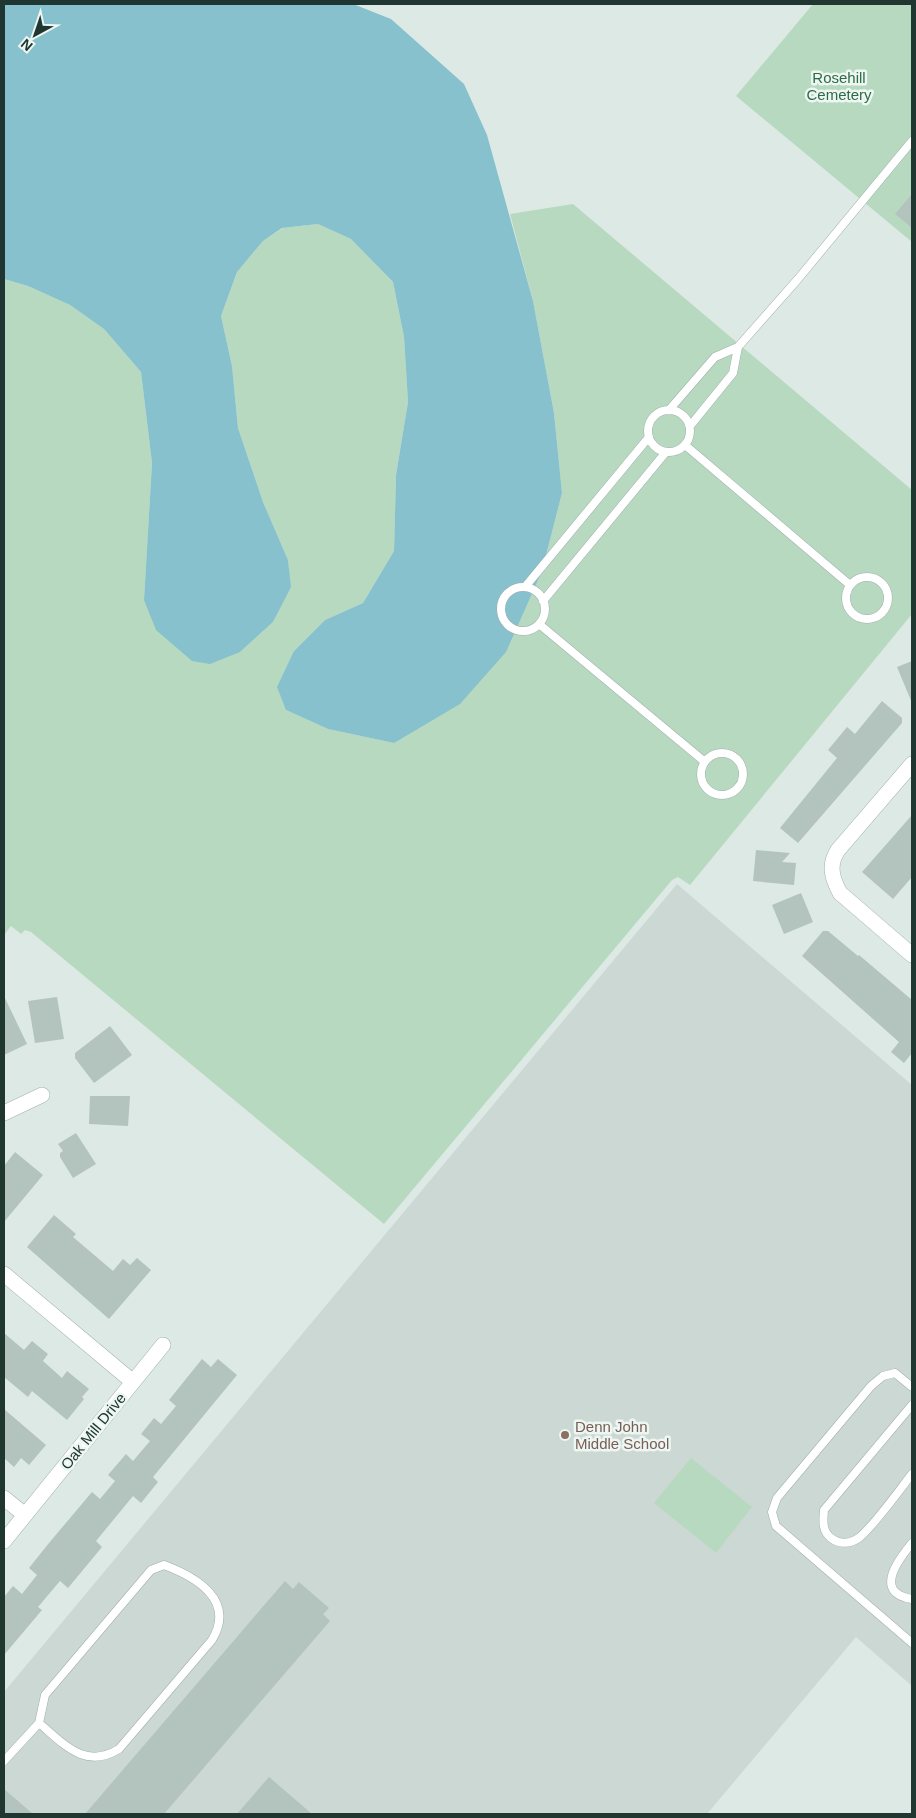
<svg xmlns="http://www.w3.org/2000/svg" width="916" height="1818" font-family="Helvetica,sans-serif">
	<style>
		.built { fill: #ccd8d3 }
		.green { fill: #b7d9c0 }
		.water { fill: #87c1cd }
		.building { fill: #b3c3bd }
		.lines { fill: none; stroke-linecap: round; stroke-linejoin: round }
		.lane-casing { stroke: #a1b0ab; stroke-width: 9 }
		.street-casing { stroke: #a1b0ab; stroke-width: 16 }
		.lane { stroke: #fff; stroke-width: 8 }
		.street { stroke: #fff; stroke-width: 15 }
		.education-dot { fill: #8d6e63; stroke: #edf6f2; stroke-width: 2 }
		.labels { text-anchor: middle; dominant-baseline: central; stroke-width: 5; stroke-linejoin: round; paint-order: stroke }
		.park-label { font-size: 15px; fill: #2c6c45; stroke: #edf6f2 }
		.education-label { font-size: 15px; fill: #785e54; stroke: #edf6f2; text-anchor: start }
		.street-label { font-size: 15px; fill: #203731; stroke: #edf6f2 }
	</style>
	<rect width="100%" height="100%" fill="#dde9e4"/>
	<path class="built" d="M677,884L912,1085V1686L856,1637L707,1814H4V1692Z"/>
	<path class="green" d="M813,4H912V242L736,96Z
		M573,204L912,490V614L690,885L678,877L672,880L384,1224L31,932L25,930L21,934L11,926L4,935V279L28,286L70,305L104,329L141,372L152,463L144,600L240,652L273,622L290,587L288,560L263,502L238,428L232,366L221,316L237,272L263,241L283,228L318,224L351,239L393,282L404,337L408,402L396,475L394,551L363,603L325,620L294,651L286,710L328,729L394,743L542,571L562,493L554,413L533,301L510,214Z
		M691,1458L752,1507L716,1553L654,1503Z"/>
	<path class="water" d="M4,4H353L391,19L464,84L487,135L533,301L554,413L562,493L542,571L506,652L460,704L394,743L328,729L286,710L277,687L294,651L325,620L363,603L394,551L396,475L408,402L404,337L393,282L351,239L318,224L282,228L263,241L237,272L221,316L232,366L238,428L263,502L288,560L291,587L273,622L240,652L210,664L192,661L156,630L144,600L152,463L141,372L104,329L70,305L28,286L4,279Z"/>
	<path class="building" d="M912,194V228L895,214Z
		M912,661V703L897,667Z
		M882,701L902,718V723L798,843L780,828L837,758L828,750L847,727L855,734Z
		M912,815V877L893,899L862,872Z
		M756,850L790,853L782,862L796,863L794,885L753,881Z
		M801,893L813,922L784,934L772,905Z
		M823,931H828L858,956L859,955L912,1000V1053L904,1063L891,1052L899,1042L802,956Z
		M4,996L27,1044L4,1055Z
		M57,997L64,1039L35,1043L28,1001Z
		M110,1026L132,1055L94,1083L75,1058V1053Z
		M90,1096H130L128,1126L89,1124Z
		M76,1133L96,1164L73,1178L60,1157V1153L63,1151L58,1144Z
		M15,1152L43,1175L4,1222V1166Z
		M54,1215L76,1234L73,1237L113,1271L123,1259L130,1265L137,1258L151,1270L109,1319L27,1247Z
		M4,1333L24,1350L32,1341L48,1354L43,1361L62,1378L67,1371L89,1389L82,1397L84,1399L67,1420L32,1391L28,1397L4,1377Z
		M202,1359L211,1367L218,1359L237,1375L153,1477L158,1482L141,1503L133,1496L96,1541L102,1547L68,1588L60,1581L38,1607L42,1610L4,1655V1597L13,1586L22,1594L37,1575L29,1568L49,1543L92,1492L100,1499L115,1481L108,1475L126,1454L133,1461L150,1441L141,1434L154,1418L161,1424L176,1406L169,1400Z
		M4,1409L46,1445L29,1465L21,1458L14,1467L4,1458Z
		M285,1581L293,1589L299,1582L329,1608L323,1614L330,1621L164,1814H85Z
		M269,1777L312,1814H237Z
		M4,1789L33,1814H4Z"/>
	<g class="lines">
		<defs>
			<path id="lane" d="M648 431a21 21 0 1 1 42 0a21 21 0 1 1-42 0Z
				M669,410L715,357L738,347L798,279L912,141
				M690,426L733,373L738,347
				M685,445L850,585
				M846 598a21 21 0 1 1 42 0a21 21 0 1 1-42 0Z
				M525,587L649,437
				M501 609a22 22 0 1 1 44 0a22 22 0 1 1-44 0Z
				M543,601L666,452
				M539,624L705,762
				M701 774a21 21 0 1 1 42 0a21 21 0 1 1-42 0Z
				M912,1387L895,1373L883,1376L871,1386L777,1498L772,1512L776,1526L912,1643
				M912,1405L824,1510C823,1521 822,1531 831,1538C840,1545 851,1544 860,1537C876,1523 898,1492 912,1474
				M912,1543C898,1560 873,1593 912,1599
				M4,1761L39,1723L45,1695L151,1570L164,1565C196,1577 236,1600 212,1640L119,1749C85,1770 64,1744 39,1723"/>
			<path id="street" d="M912,764L838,850C828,865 832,878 840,893L912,955
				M4,1113L42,1095
				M4,1274L133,1382
				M4,1498L25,1515
				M4,1541L163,1345"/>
		</defs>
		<use href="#lane" class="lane-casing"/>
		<use href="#street" class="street-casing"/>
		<use href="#lane" class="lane"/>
		<use href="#street" class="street"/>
	</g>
	<circle class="education-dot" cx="565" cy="1435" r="5"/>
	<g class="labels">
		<g class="park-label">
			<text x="839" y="77">Rosehill<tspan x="839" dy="17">Cemetery</tspan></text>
		</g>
		<g class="education-label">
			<text x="575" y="1426">Denn John<tspan x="575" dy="17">Middle School</tspan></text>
		</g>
		<g class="street-label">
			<text transform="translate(93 1431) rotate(-51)">Oak Mill Drive</text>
		</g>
	</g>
	<rect width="916" height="1818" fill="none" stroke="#203731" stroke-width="10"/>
	<g transform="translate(35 35) rotate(220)" stroke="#edf6f2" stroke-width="4" paint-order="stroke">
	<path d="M0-4L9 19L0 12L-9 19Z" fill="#203731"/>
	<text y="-8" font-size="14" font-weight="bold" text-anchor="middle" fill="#203731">N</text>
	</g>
</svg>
